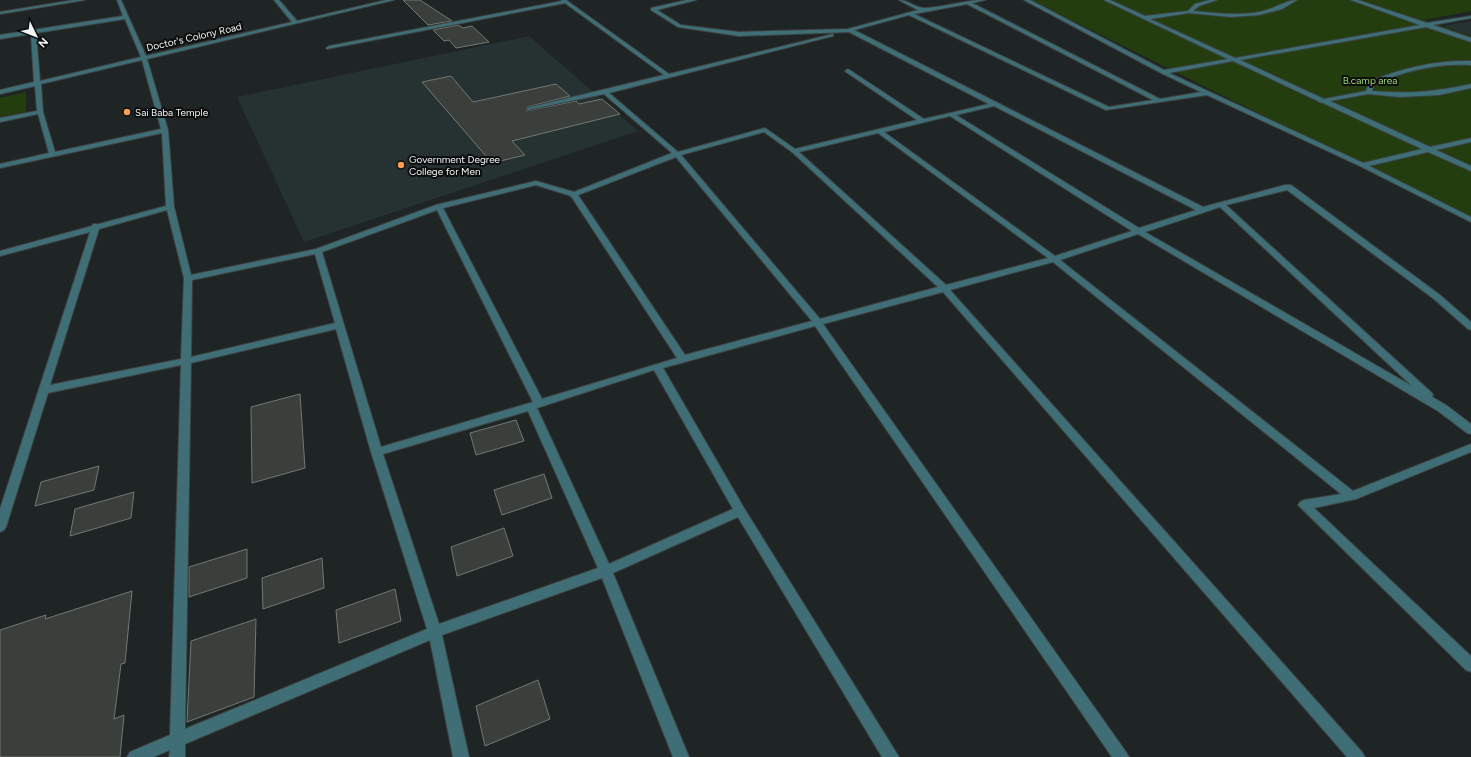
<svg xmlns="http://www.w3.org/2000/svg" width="1471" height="757" font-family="Figtree,sans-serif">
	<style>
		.built { fill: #263231 }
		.green { fill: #233d0f }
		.building { fill: #3a3f3c; stroke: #737875 }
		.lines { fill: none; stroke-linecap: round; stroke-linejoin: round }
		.minor-casing { stroke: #3d4241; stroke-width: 2 }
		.minor { fill: #3f6e77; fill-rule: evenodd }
		.poi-dot { fill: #fc9e52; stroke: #0b0d0d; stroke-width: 1.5 }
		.labels { text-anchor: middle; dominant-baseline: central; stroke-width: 4; stroke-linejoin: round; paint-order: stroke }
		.far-street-label { font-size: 10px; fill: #f2f5f5; stroke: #0b0d0d }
		.far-park-label { font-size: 10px; fill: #9bd973; stroke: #0b0d0d }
		.far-poi-label { font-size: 10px; fill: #f2f5f5; stroke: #0b0d0d; text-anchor: start }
	</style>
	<rect width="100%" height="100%" fill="#1f2524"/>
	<path class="built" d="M1471,21V36L1443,26Z
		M529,36L638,131L304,242L237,97Z"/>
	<path class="green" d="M1031,0H1471V11L1424,20L1471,36V219Z
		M26,92V112L0,117V98Z"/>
	<path class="building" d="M403,0H420L452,21L428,25Z
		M458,25L463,28L472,26L489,42L456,48L449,40L444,41L433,30Z
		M451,76L473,102L556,84L570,96L527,107L526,111L576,101L579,104L602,99L620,114L512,141L525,155L492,163L422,82Z
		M300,394L305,468L252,483L251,407Z
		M516,420L524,441L476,455L470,433Z
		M99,466L94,490L35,506L41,482Z
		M544,474L552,498L502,515L494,490Z
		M134,492L131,518L70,536L75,509Z
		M504,528L513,556L457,576L451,547Z
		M247,549V578L189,597V567Z
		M322,558L324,588L263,609L262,578Z
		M395,589L401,621L339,643L336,610Z
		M132,591L125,663L121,664L114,719L124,715L120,757H0V630L46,615L45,619Z
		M256,619L254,697L187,722L191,641Z
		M538,680L550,719L485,746L476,706Z"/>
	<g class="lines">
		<defs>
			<path id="minor" d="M74,0H85L0,14V12Z
				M117,0H121L146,56L292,22L274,0H279L297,21L386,0H394L147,59L168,130L174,207L191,275L316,249L436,205L536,181L574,192L672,153L604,94L527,110V108L664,75L565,3L327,49L326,48L329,46L562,1L561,0H566L669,74L833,34V36L609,93L678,152L765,128L795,149L917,120L846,72L845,71L848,69L924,119L989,104L849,32L739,36L678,27L651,10V8L687,0H696L657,10L681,25L739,32L848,29L918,10L899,0C908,0 917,9 926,8C946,7 965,0 985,0L972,3L1160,99L1201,92L1161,73L1024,0H1030L1164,70L1228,59L1104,0H1110L1145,16L1188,11L1195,4L1210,0H1217L1199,6L1193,11C1215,13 1237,16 1259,12C1272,10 1286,0 1297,0L1282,9L1259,15L1231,17L1189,13L1150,19L1235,58L1420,25L1351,0H1358L1427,23L1471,16V18L1433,25L1471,38V42L1426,27L1240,60L1324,99L1366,91L1370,81C1403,68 1435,60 1471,61V65C1437,63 1406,71 1375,83L1372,91C1408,94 1435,92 1471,84V88L1439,95L1400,97L1368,94L1330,101L1430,147L1471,138V142L1436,150L1471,166V171L1428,152L1369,166L1471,217V222L1360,166L1207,95L1106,110L909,15L854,30L1203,207L1285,185H1291L1440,295L1471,322V330L1468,329L1434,299L1287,190L1226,205L1432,393L1433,395L1432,397L1446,405L1471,424V434L1467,433L1438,411L1138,234L1060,260L1353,491L1471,444V452L1356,499L1314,508L1471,656V672L1466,670L1298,505L1300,502L1304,500L1341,494L1053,262L950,290L1362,752L1365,757H1347L943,292L823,324L1126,752L1129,757H1112L815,326L663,368L744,508L899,757H882L738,517L613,573L689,757H673L602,578L442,635L469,757H453L430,640L185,744V757H169L170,750L153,757H127L130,752L170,735L181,365L48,393L6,527L4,530L0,532V509L90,232L0,256V251L92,226L93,224H99L166,206L162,133L0,168V164L49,153L38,114L0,122V118L37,111L35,86L0,94V90L34,82L31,34L0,39V35L123,16ZM967,4L1153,100L1109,107L914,14ZM125,19L141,57L40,81L36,33ZM142,60L161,129L55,152L43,112L41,84ZM1233,61L1318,101L1319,102L1323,103L1422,149L1363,163L1169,73ZM994,106L1196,210L1139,228L956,115ZM950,116L1132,231L1055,256L884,132ZM764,132L792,152L938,287L820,319L681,155ZM878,133L1048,258L946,285L799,152ZM676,157L812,321L685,355L578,195ZM536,185L571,196L677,358L542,399L443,208ZM1220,207L1412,386L1145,232ZM167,210L184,278L181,359L50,385L99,229ZM437,210L533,402L381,447L322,252ZM315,254L335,323L191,357L192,280ZM336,329L371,452L427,629L185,729L191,363ZM654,370L733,509L609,564L537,408ZM528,411L598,568L439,624L383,454Z"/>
		</defs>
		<use href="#minor" class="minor-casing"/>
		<use href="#minor" class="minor"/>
	</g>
	<g class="poi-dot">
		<circle cx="127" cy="112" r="4"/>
		<circle cx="401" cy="165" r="4"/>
	</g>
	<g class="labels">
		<g class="far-street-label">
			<text transform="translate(194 37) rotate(-13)">Doctor's Colony Road</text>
		</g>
		<g class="far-park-label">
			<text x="1370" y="80">B.camp area</text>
		</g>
		<g class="far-poi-label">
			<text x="135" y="112">Sai Baba Temple</text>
			<text x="409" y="159">Government Degree<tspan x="409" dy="12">College for Men</tspan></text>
		</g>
	</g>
	<g transform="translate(36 36) rotate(133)" stroke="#0b0d0d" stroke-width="3" paint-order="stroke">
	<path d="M0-3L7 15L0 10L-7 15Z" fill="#f2f5f5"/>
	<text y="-6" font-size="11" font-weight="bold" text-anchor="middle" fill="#f2f5f5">N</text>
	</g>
</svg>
